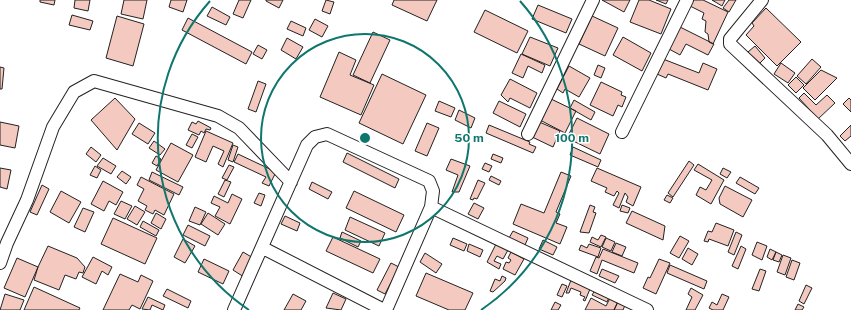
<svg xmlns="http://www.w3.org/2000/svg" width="851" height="310" font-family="'Public Sans',sans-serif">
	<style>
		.building { fill: #f3c9c0; stroke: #222 }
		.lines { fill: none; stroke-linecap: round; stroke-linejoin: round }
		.street-casing { stroke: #222; stroke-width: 14 }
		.street { stroke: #fff; stroke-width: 12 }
		.ring { fill: none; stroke: #0f766e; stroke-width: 2 }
		.centre { fill: #0f766e; stroke: #fff; stroke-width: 2 }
		.ring-label { font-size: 12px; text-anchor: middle; font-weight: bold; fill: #0f766e; stroke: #fff; stroke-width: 3; stroke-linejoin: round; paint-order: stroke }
	</style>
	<rect width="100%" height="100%" fill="#fff"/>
	<path class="building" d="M40,0H55L54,5L40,2Z
		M75,0H90L88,11L74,8Z
		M124,0H147L143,19L121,14Z
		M171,0H187L183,12L169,7Z
		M239,0H251L243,18L233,14Z
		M266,0H283L279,8L266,1Z
		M326,0L334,2L330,14L322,11Z
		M394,0H437L427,21L392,5Z
		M602,0H630L624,12Z
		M639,0H649L671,9L661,34L630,22Z
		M656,0H668L666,4Z
		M693,0H703L728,12L713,44L709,42L708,34L705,32L706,21L702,19L704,13L690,6Z
		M712,0H725L722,6Z
		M729,0H736L729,12L723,8Z
		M538,5L572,19L566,33L532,19Z
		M212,7L230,17L226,25L207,16Z
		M766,8L801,42L777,66L746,35L754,26L752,23Z
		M485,10L528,31L517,53L474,32Z
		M72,15L93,21L90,30L69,25Z
		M117,16L144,24L133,66L106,58Z
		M592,16L618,28L605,56L579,44Z
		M188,18L252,52L246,64L182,30Z
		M315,19L328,26L322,37L309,30Z
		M291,21L306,28L303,36L287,29Z
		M680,27L714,44L708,55L686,44L680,55L669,49Z
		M373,32L390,40L370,83L353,75Z
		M530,37L558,48L550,66L522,54Z
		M623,37L651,53L642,71L613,55Z
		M287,38L303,47L296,59L281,50Z
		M258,45L267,50L262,59L253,54Z
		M755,46L765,58L759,64L748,52Z
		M339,52L356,60L350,75L374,85L361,115L320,97Z
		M521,54L545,65L542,73L528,66L523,78L512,73Z
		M663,59L699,73L703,63L717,69L708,90L668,74L666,78L657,74Z
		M812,59L821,67L806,84L797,76Z
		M781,63L795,73L788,83L774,74Z
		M598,65L605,68L601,78L594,75Z
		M569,66L590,78L579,97L565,89L563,93L557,89Z
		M0,67L4,68L2,89H0Z
		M821,70L837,78L815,100L803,88Z
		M382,74L426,95L403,144L359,123Z
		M796,77L804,85L796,93L788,85Z
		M510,79L537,93L530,108L510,98L508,102L501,95Z
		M258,81L266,84L256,112L248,109Z
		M601,82L622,92L621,95L626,97L622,107L618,105L613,116L590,105Z
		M804,93L816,105L827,95L835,103L818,119L799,98Z
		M115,98L135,119L117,150L91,120Z
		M549,98L576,111L565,133L538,119Z
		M849,98L851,100V112L843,104Z
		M574,100L595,112L591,120L570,108Z
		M439,101L455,108L451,117L435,111Z
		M499,101L526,114L520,127L493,113Z
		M459,110L475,118L471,128L455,120Z
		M577,118L609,134L600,154L567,138Z
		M198,121L211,128L210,130L206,129L204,133L201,131L199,135L188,130L192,122L196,124Z
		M537,121L560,131L553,147L530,136Z
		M0,122L19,126L15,148L0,145Z
		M139,123L155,133L148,144L132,134Z
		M427,123L439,128L427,156L415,151Z
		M489,125L530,142L529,144L536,147L533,153L486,133Z
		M851,125V136L845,141L840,136Z
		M206,131L233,143L223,167L218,164L224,151L213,146L206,162L195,157Z
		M192,134L198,137L192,148L186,145Z
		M154,141L165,149L160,155L149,148Z
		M171,143L193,155L178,182L156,170Z
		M233,145L238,147L233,162L228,160Z
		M91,147L101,155L96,162L86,154Z
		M573,147L601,160L598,167L570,155Z
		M347,153L399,179L395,188L343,162Z
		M238,154L276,172L269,186L262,183L266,177L234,162Z
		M493,154L503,158L501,163L491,159Z
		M156,156L161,159L157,166L152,163Z
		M103,158L116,166L111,174L97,166Z
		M451,159L470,166L459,192H452L458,175L446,170Z
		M689,161L694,165L673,197L668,193Z
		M485,163L492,166L489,172L482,169Z
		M698,164L724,180L711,204L696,195L700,187L706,190L712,180L694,170Z
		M229,165L234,167L227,180L222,178Z
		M95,166L101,170L97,178L90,175Z
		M0,168L11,170L7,189L0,187Z
		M597,168L641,187L633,206L626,202L628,197L625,193L619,208L613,205L619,193L617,191L614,196L605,192L607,188L591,181Z
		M723,168L731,172L727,178L720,174Z
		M122,171L131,177L126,184L117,177Z
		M152,172L183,187L179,195L149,180Z
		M561,172L571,176L556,212L560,214L556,223L567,227L560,244L513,224L521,204L544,213Z
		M491,176L501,181L499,185L489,180Z
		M141,177L174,194L164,215L155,210L153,214L145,210L147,206L138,201L144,189L137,185Z
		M740,177L759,188L755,194L736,183Z
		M225,180L231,182L224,197L218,194Z
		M478,180L485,183L477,199L474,198L473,200L470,199Z
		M103,181L123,192L116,205L109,201L104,211L91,204Z
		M312,182L332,192L328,199L309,189Z
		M42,185L49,189L37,215L30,212Z
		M725,186L752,200L743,217L720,204L719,198Z
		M61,191L81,202L69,223L50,212Z
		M354,191L404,215L396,232L346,208Z
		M259,193L265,195L261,206L254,203Z
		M232,194L242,199L230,224L215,216L220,207L211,203L214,196L228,203Z
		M667,195L673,198L670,203L664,200Z
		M121,201L132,206L125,219L114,214Z
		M474,203L484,208L478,219L468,214Z
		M590,205L595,207L593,212L596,213L589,233L580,232Z
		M622,205L630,208L628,213L620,211Z
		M135,206L145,212L137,225L127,219Z
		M195,207L206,212L200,225L189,221Z
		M83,208L94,212L85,232L74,227Z
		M632,211L665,226L663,240L626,223Z
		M156,213L166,219L161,229L151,223Z
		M208,213L225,224L218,235L201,224Z
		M285,216L300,223L297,231L281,224Z
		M350,217L385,233L379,246L345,230Z
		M113,218L157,238L145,264L101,244Z
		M143,221L159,230L156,236L140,227Z
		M716,223L734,230L728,246L709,239L708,242L704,241L708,231L712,232Z
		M188,225L210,236L205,246L183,235Z
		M513,231L528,238L525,245L509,238Z
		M342,232L361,241L358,247L340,238Z
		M736,232L742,235L734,255L728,252Z
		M601,235L606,237L601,247L590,242L592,237L598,240Z
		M680,236L689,241L679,258L670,253Z
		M333,237L380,259L373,273L326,251Z
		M453,238L467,244L464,251L450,245Z
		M606,238L615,242L611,251L602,247Z
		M183,239L195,246L185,263L174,257Z
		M543,240L557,247L553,255L539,249Z
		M757,242L767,246L762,260L752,255Z
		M616,243L626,247L622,256L612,252Z
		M469,244L483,250L480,257L467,251Z
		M496,244L508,250L503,259L497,256L494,261L501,264L499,269L487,262Z
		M589,244L601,248L598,257L579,250L581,245L587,248Z
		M48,246L77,258L85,267L83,273L79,272L76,279L65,275L59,290L34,280L38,267Z
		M741,246L746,249L738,269L732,266Z
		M688,248L698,254L692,265L682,259Z
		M603,249L638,263L634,273L602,260L597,274L590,271L596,257L599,258Z
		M770,249L776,252L772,260L767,257Z
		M243,252L255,259L244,277L233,270Z
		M511,252L524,259L515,275L503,269L506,262L509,263L511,260L508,258Z
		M776,252L782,255L779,262L773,260Z
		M425,253L442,264L436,273L420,262Z
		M783,255L791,258L785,275L777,272Z
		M93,257L112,267L108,275L102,271L96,284L82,277Z
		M17,258L38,267L25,297L4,288Z
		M204,259L229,271L223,284L198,272Z
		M659,259L670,263L656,294L643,288L648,277L650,278Z
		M792,260L800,263L794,280L786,277Z
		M391,263L399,267L385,294L377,290Z
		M670,265L707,281L704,289L667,273Z
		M602,269L619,276L615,283L599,276Z
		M760,269L766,271L759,291L752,289Z
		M426,273L473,293L465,310H449L416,296Z
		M120,274L138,282L141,275L153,281L140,309L132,305L129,310H103Z
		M502,276L506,278L505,281L493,292L490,291L495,279L500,281Z
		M571,280L590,289L585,301L583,300L585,297L580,295L581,292L571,288L569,293H566Z
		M562,284L567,286L562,297L557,295Z
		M806,285L812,288L804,304L799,301Z
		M34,287L80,308L79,310H24Z
		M691,288L703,295L695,310H686L692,297L688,294Z
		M167,289L191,301L188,308L163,296Z
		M596,289L610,295L607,302L592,295Z
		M333,293L346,299L341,310L326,308Z
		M5,294L24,300L20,310H0Z
		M293,294L306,301L301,310H284Z
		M722,294L729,297L723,310H713L709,308L712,302L717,305Z
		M611,296L619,299L614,310H585L591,298L606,306Z
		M148,297L165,305L163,310L152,305L150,310L142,309Z
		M619,300L626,303L623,310H614Z
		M555,302L561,305L558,310H551Z
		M798,304L804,307L802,310H795Z"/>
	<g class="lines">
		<defs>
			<path id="street" d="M762,0L730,39V44L827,135L851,164
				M622,132L687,0
				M528,134L593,0
				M431,207L647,310
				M263,248L384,310
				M0,263L7,243L27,200L53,127L74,92L94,81L218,116L239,128L291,182
				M234,310L307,145L315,137L327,134L429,181L433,191L431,207L386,310"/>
		</defs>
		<use href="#street" class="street-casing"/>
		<use href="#street" class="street"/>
	</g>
	<g class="ring">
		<circle cx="365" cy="138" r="104"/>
		<path d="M249 310A207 207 0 0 1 210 1M520 1A207 207 0 0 1 481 310"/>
	</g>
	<circle cx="365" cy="138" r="6" class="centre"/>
	<g class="ring-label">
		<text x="469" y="142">50 m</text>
		<text x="572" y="142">100 m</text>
	</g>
</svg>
